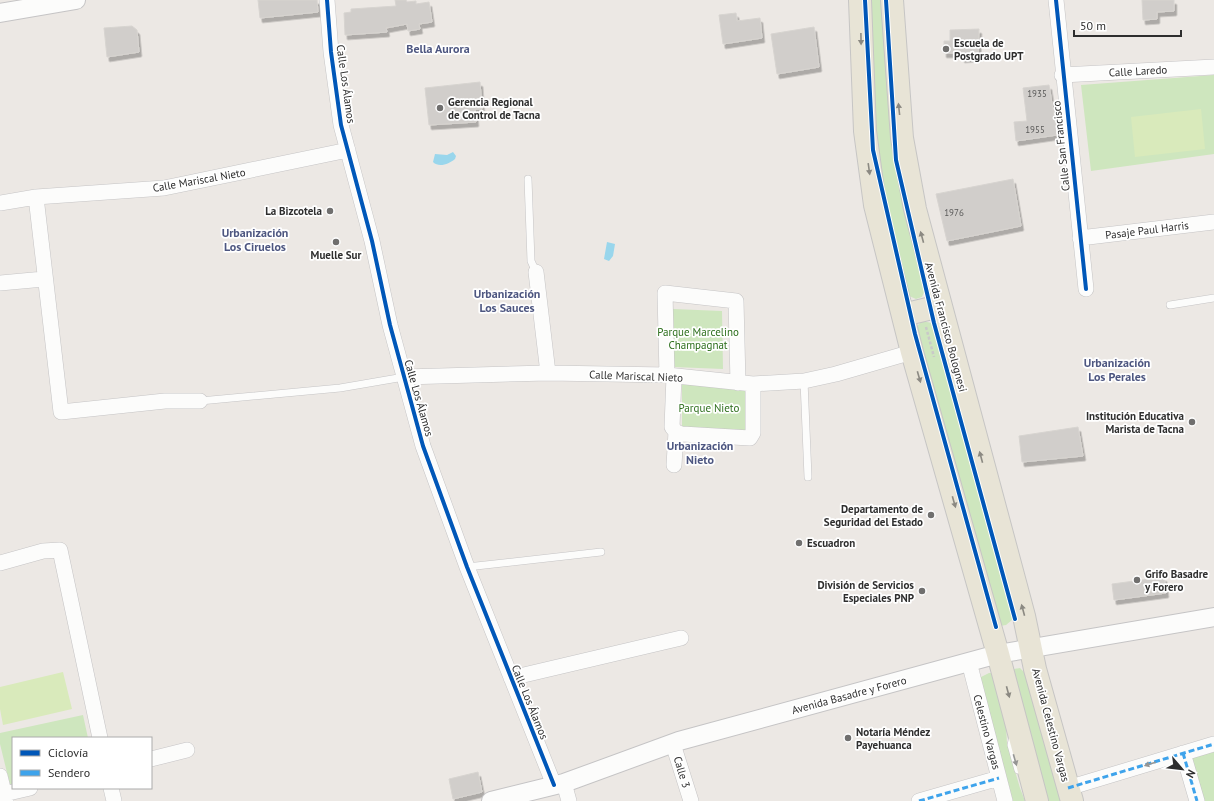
<svg xmlns="http://www.w3.org/2000/svg" width="1214" height="801" font-family="'PT Sans',sans-serif">
	<style>
		.green { fill: #cee6be }
		.pitch { fill: #d9eabb }
		.water { fill: #99d6ec }
		.building { fill: #d1cecb; stroke: #d7d4d0; filter: url(#shadow) }
		.lines { fill: none; stroke-linecap: round; stroke-linejoin: round }
		.service-casing { stroke: #c5c4c5; stroke-width: 8 }
		.minor-casing { stroke: #c5c4c5; stroke-width: 16 }
		.tertiary-casing { stroke: #c5c4c5; stroke-width: 20 }
		.primary-casing { stroke: #c6c5c4; stroke-width: 24 }
		.path { stroke: #c9c9c8; stroke-width: 2.5; stroke-dasharray: 3 2; stroke-linecap: butt }
		.service { stroke: #fcfcfb; stroke-width: 7 }
		.minor { stroke: #fcfcfb; stroke-width: 15 }
		.tertiary { stroke: #fcfcfb; stroke-width: 18 }
		.primary { stroke: #e8e4d6; stroke-width: 22 }
		.quiet { stroke: #3ea3eb; stroke-width: 3; stroke-dasharray: 6 3; stroke-linecap: butt }
		.cycleway-casing { stroke: #fff; stroke-width: 6 }
		.cycleway { stroke: #0057b8; stroke-width: 4 }
		.oneway { fill: #8b8982 }
		.oneway2 { fill: #959594 }
		.poi-dot { fill: #706f6e; stroke: #fff; stroke-width: 1.5 }
		.labels { text-anchor: middle; dominant-baseline: central; stroke-width: 3.5; stroke-linejoin: round; paint-order: stroke }
		.number-label { font-size: 9px; fill: #585857 }
		.poi-label { font-size: 11px; font-weight: bold; fill: #2e2e2e; stroke: #fff; text-anchor: start }
		.street-label { font-size: 11px; fill: #2e2e2e; stroke: #fff }
		.park-label { font-size: 11px; fill: #2c6e1b; stroke: #fff }
		.neighbourhood-label { font-size: 12px; font-weight: bold; fill: #4d5680; stroke: #fff }
	</style>
	<defs>
		<filter id="shadow"><feDropShadow dx="2.5" dy="4.5" stdDeviation="0" flood-color="#0004"/></filter>
	</defs>
	<rect width="100%" height="100%" fill="#ece8e4"/>
	<path class="green" d="M870,0H882L884,4L894,160L925,290L922,297L916,299L909,296L875,149Z
		M1214,75V154L1091,171L1081,85Z
		M673,309L722,311L723,369L674,367Z
		M922,321L932,323L1012,613V620L1006,625L1000,626L916,333L918,325Z
		M682,384L745,389L747,431L682,429Z
		M1020,668L1025,673L1061,801H1043L1011,672L1014,669Z
		M989,673H993L1005,706L1007,744L1020,788L1025,801H1013L981,681V677Z
		M83,715L88,738H13V784L10,785L0,744V733Z
		M1214,746V801H1203L1187,754Z"/>
	<path class="pitch" d="M1201,109L1205,149L1135,157L1131,117Z
		M63,672L72,709L3,725L0,709V687Z"/>
	<path class="water" d="M453,152L456,156L455,159C449,164 439,168 433,162L435,154L447,155Z
		M607,242L615,244L613,256L609,261L604,259Z"/>
	<path class="building" d="M258,0H317L318,12L260,18Z
		M395,0H406L407,2L416,1V4L429,2L432,22L419,24L420,29L408,31L407,24L386,28L387,32L345,35L344,13L351,12V9L396,6Z
		M1142,0H1174V11L1157,12V19L1143,20Z
		M736,13L737,21L760,18L762,38L723,44L719,15Z
		M132,26L137,30L139,52L107,57L104,28Z
		M814,27L819,67L777,74L771,34Z
		M979,29L978,57L962,58V53H944V41H950V30Z
		M480,82L482,109H475L476,122L429,125L425,88Z
		M1049,85L1057,135L1016,141L1014,122L1027,121L1023,88Z
		M1013,179L1021,226L947,241L936,194Z
		M1078,427L1083,456L1022,462L1019,436Z
		M1164,577L1166,593L1114,600L1112,584Z
		M478,772L482,792L453,799L449,779Z"/>
	<g class="lines">
		<defs>
			<path id="service" d="M528,179L531,261L536,272
				M1170,305L1214,298
				M804,381L808,477
				M200,401L340,388L404,377
				M467,567L601,552
				M1013,736L1011,745L1018,770"/>
			<path id="minor" d="M327,0L331,52L341,125L372,241L390,325L423,446L467,567L554,785
				M1056,0L1086,289
				M1062,75L1214,67
				M36,197L61,412L165,401H200
				M0,203L36,197L164,188L348,150
				M1080,238L1214,222
				M536,272L548,373
				M0,283L44,279
				M667,375L665,293L736,301L738,383
				M674,376L672,427L676,432L682,434L750,438L753,433V384
				M404,377L548,373L667,375L753,384L804,381L836,374L912,352
				M674,465L676,432
				M0,563L43,551L60,550L100,738
				M969,662L1005,801
				M511,678L681,638
				M673,744L691,801
				M1183,753L1197,801
				M151,759L187,750
				M0,776L6,801
				M564,783L569,801
				M111,788L114,801
				M1068,788L1214,744
				M4,794L30,788
				M919,801L999,778"/>
			<path id="tertiary" d="M0,13L76,0
				M491,801L564,783L679,741L998,654L1214,617"/>
			<path id="primary" d="M860,0L865,131L875,205L912,352L998,654L1037,801
				M892,0L902,138L915,209L1024,616L1035,669L1072,801
				M903,315L940,306"/>
		</defs>
		<use href="#service" class="service-casing"/>
		<use href="#minor" class="minor-casing"/>
		<use href="#tertiary" class="tertiary-casing"/>
		<use href="#primary" class="primary-casing"/>
		<path class="path" d="M926,327L934,357"/>
		<use href="#service" class="service"/>
		<use href="#minor" class="minor"/>
		<use href="#tertiary" class="tertiary"/>
		<use href="#primary" class="primary"/>
		<path class="quiet" d="M1183,753L1197,801
			M1068,788L1214,744
			M919,801L999,778"/>
		<defs>
			<path id="cycleway" d="M327,0L331,52L341,125L372,241L390,325L423,446L467,567L554,785
				M865,0L873,150L915,334L996,627
				M886,0L896,160L934,323L1015,619
				M1056,0L1086,289"/>
		</defs>
		<use href="#cycleway" class="cycleway-casing"/>
		<use href="#cycleway" class="cycleway"/>
	</g>
	<defs><path id="oneway-solid" d="M-6-.8H1V-3.2L6.5 0L1 3.2V.8H-6Z"/></defs>
	<g class="oneway">
		<use href="#oneway-solid" transform="translate(861 39) rotate(89)"/>
		<use href="#oneway-solid" transform="translate(899 109) rotate(-96)"/>
		<use href="#oneway-solid" transform="translate(869 169) rotate(82)"/>
		<use href="#oneway-solid" transform="translate(922 237) rotate(-105)"/>
		<use href="#oneway-solid" transform="translate(919 377) rotate(74)"/>
		<use href="#oneway-solid" transform="translate(981 457) rotate(-105)"/>
		<use href="#oneway-solid" transform="translate(954 502) rotate(74)"/>
		<use href="#oneway-solid" transform="translate(1023 610) rotate(-105)"/>
		<use href="#oneway-solid" transform="translate(1008 692) rotate(75)"/>
	</g>
	<g class="oneway2">
		<use href="#oneway-solid" transform="translate(1015 760) rotate(74)"/>
		<use href="#oneway-solid" transform="translate(1150 764) rotate(163)"/>
	</g>
	<g class="poi-dot">
		<circle cx="946" cy="49" r="4"/>
		<circle cx="440" cy="108" r="4"/>
		<circle cx="330" cy="211" r="4"/>
		<circle cx="336" cy="242" r="4"/>
		<circle cx="1192" cy="422" r="4"/>
		<circle cx="931" cy="515" r="4"/>
		<circle cx="799" cy="543" r="4"/>
		<circle cx="1137" cy="580" r="4"/>
		<circle cx="922" cy="591" r="4"/>
		<circle cx="848" cy="738" r="4"/>
	</g>
	<g class="labels">
		<g class="number-label">
			<text x="1037" y="93">1935</text>
			<text x="1035" y="129">1955</text>
			<text x="954" y="212">1976</text>
		</g>
		<g class="poi-label">
			<text x="954" y="43">Escuela de<tspan x="954" dy="13">Postgrado UPT</tspan></text>
			<text x="448" y="102">Gerencia Regional<tspan x="448" dy="13">de Control de Tacna</tspan></text>
			<text x="322" y="211" text-anchor="end">La Bizcotela</text>
			<text x="336" y="255" text-anchor="middle">Muelle Sur</text>
			<text x="1184" y="416" text-anchor="end">Institución Educativa<tspan x="1184" dy="13">Marista de Tacna</tspan></text>
			<text x="923" y="509" text-anchor="end">Departamento de<tspan x="923" dy="13">Seguridad del Estado</tspan></text>
			<text x="807" y="543">Escuadron</text>
			<text x="1145" y="574">Grifo Basadre<tspan x="1145" dy="13">y Forero</tspan></text>
			<text x="914" y="585" text-anchor="end">División de Servicios<tspan x="914" dy="13">Especiales PNP</tspan></text>
			<text x="856" y="732">Notaría Méndez<tspan x="856" dy="13">Payehuanca</tspan></text>
		</g>
		<g class="street-label">
			<text transform="translate(1138 71) rotate(-3)">Calle Laredo</text>
			<text transform="translate(346 84) rotate(82)">Calle Los Álamos</text>
			<text transform="translate(1061 146) rotate(-96)">Calle San Francisco</text>
			<text transform="translate(199 180) rotate(-10)">Calle Mariscal Nieto</text>
			<text transform="translate(1147 230) rotate(-7)">Pasaje Paul Harris</text>
			<text transform="translate(946 327) rotate(75)">Avenida Francisco Bolognesi</text>
			<text transform="translate(636 376) rotate(2)">Calle Mariscal Nieto</text>
			<text transform="translate(419 398) rotate(74)">Calle Los Álamos</text>
			<text transform="translate(849 695) rotate(-15)">Avenida Basadre y Forero</text>
			<text transform="translate(530 702) rotate(68)">Calle Los Álamos</text>
			<text transform="translate(1051 725) rotate(75)">Avenida Celestino Vargas</text>
			<text transform="translate(987 732) rotate(75)">Celestino Vargas</text>
			<text transform="translate(682 772) rotate(73)">Calle 3</text>
		</g>
		<g class="park-label">
			<text x="698" y="332">Parque Marcelino<tspan x="698" dy="13">Champagnat</tspan></text>
			<text x="709" y="408">Parque Nieto</text>
		</g>
		<g class="neighbourhood-label">
			<text x="438" y="48">Bella Aurora</text>
			<text x="255" y="232">Urbanización<tspan x="255" dy="14">Los Ciruelos</tspan></text>
			<text x="507" y="293">Urbanización<tspan x="507" dy="14">Los Sauces</tspan></text>
			<text x="1117" y="362">Urbanización<tspan x="1117" dy="14">Los Perales</tspan></text>
			<text x="700" y="445">Urbanización<tspan x="700" dy="14">Nieto</tspan></text>
		</g>
	</g>
	<rect x="12" y="737" width="140" height="52" fill="#ffffff" stroke="#ababab"/>
	<rect x="20" y="750" width="20" height="6" fill="#0057b8" stroke="#ababab"/>
	<text x="48" y="757" font-size="12" fill="#2e2e2e">Ciclovía</text>
	<rect x="20" y="770" width="20" height="6" fill="#3ea3eb" stroke="#ababab"/>
	<text x="48" y="777" font-size="12" fill="#2e2e2e">Sendero</text>
	<g transform="translate(1182 769) rotate(118)" stroke="#ffffff" stroke-width="3" paint-order="stroke">
	<path d="M0-3L7 15L0 10L-7 15Z" fill="#2e2e2e"/>
	<text y="-6" font-size="11" font-weight="bold" text-anchor="middle" fill="#2e2e2e">N</text>
	</g>
	<path d="M1074 30v6h107v-6" fill="none" stroke="#2e2e2e" stroke-width="2"/>
	<text x="1080" y="30" font-size="12" fill="#2e2e2e" stroke="#ffffff" stroke-width="3" paint-order="stroke">50 m</text>
</svg>
